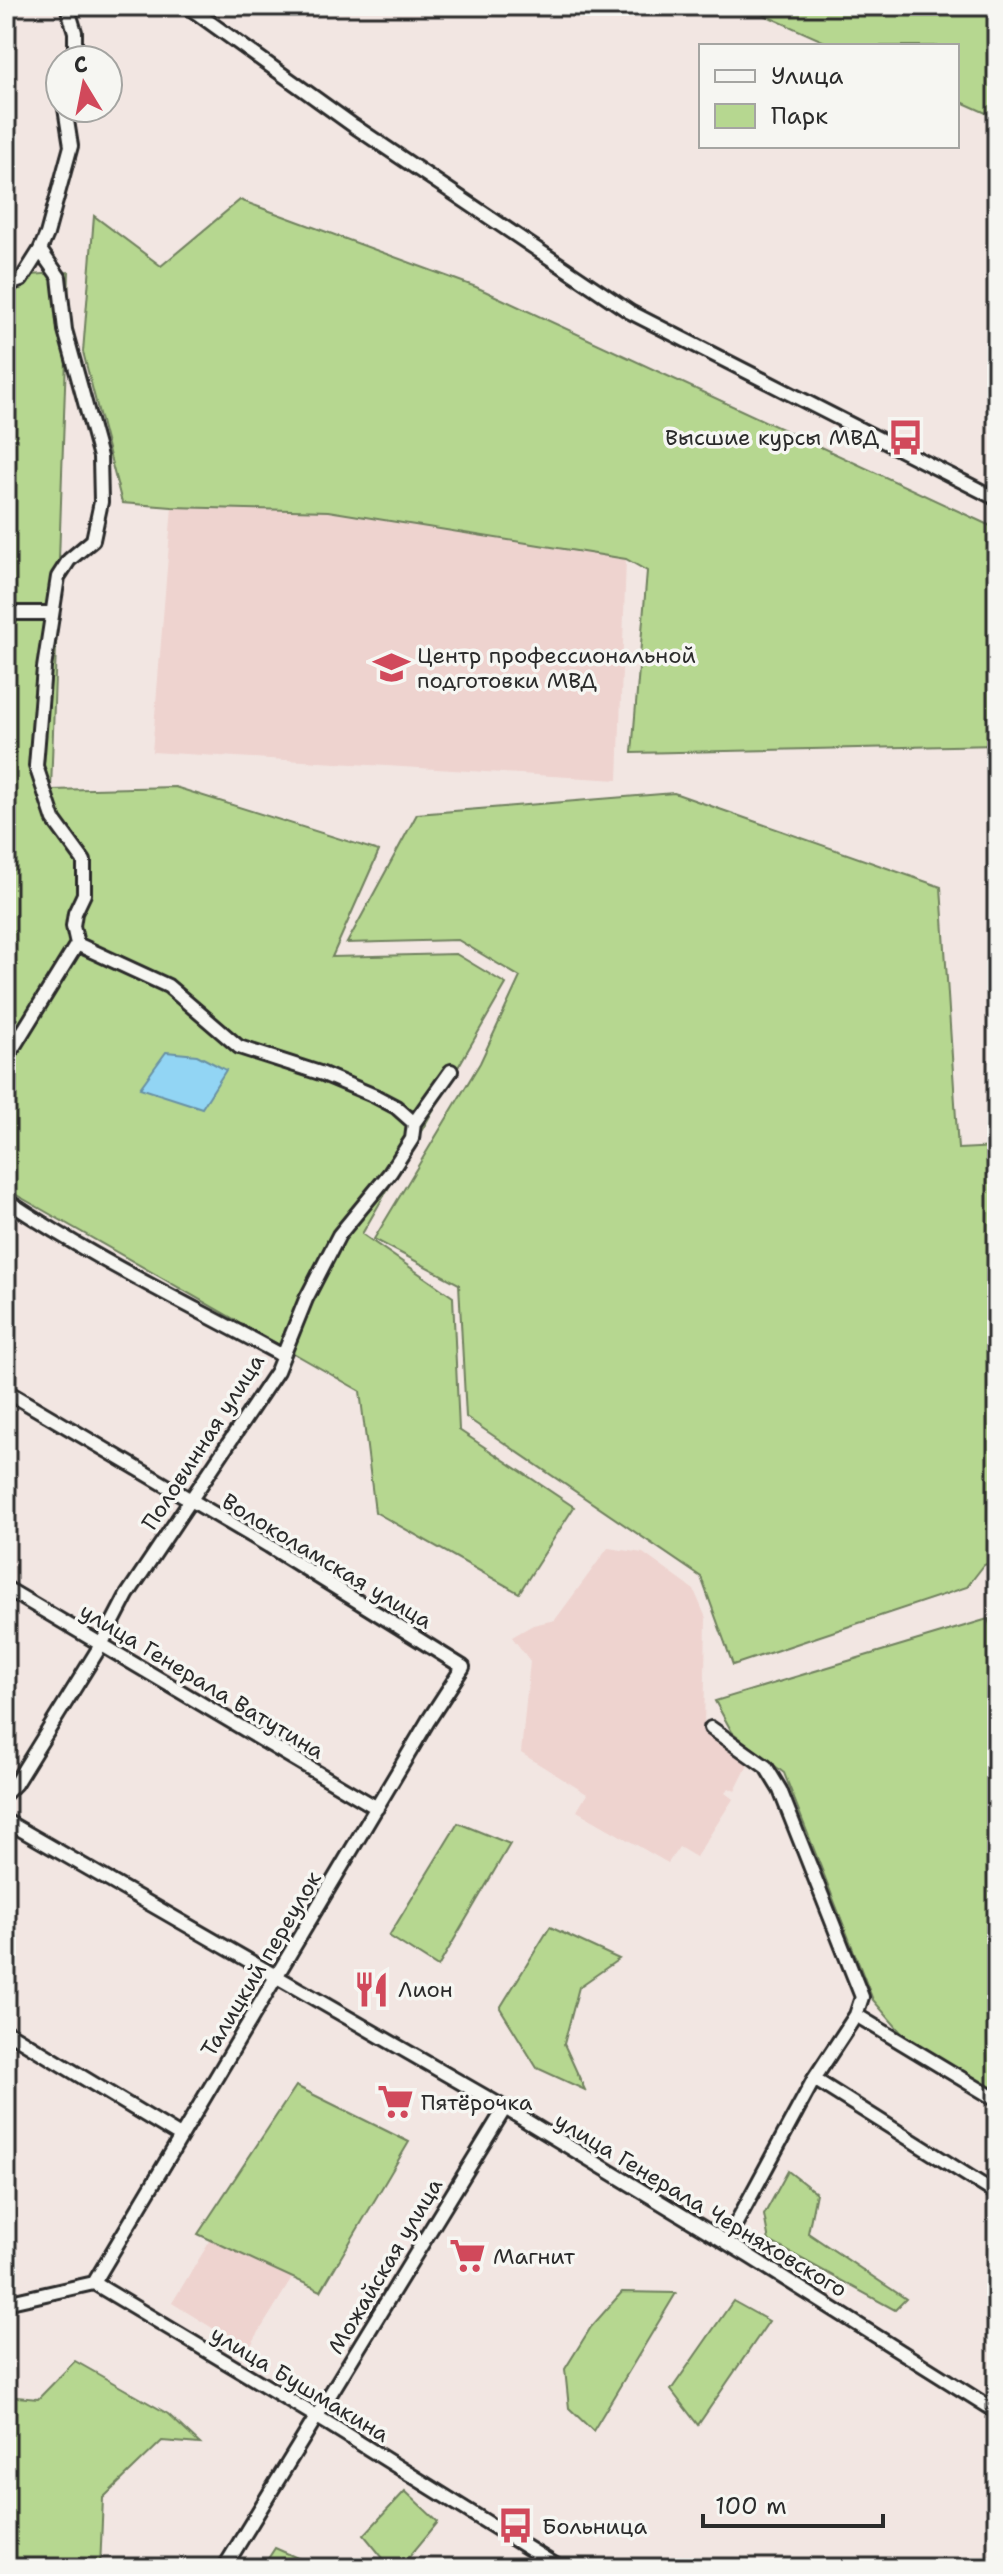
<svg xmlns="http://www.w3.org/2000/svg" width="1003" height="2574" font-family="'Shantell Sans',sans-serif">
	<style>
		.built { fill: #eed3cf }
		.green { fill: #b6d790; stroke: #70815e; stroke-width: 2 }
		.water { fill: #92d5f4; stroke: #6991a4; stroke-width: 2 }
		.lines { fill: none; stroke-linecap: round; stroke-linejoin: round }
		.minor-casing { stroke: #2b2b2b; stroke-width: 18 }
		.minor { stroke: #f6f6f2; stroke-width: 12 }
		.labels { text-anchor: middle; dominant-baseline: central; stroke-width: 7; stroke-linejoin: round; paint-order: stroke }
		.poi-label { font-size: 22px; fill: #2b2b2b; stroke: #f6f6f2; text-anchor: start }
		.street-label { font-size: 22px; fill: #2b2b2b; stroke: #f6f6f2 }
	</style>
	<rect width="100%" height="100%" fill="#f2e6e2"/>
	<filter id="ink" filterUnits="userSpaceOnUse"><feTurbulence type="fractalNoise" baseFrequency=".0125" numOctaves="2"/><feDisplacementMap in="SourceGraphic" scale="16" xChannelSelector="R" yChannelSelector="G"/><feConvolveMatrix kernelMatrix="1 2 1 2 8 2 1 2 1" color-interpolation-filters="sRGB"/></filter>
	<g filter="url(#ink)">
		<path class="built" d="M172,507L328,511L626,559L618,780L152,752Z
			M608,1548L643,1553L694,1590L706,1618L704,1732L750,1761L735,1791L729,1788L725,1793L733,1799L696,1857L679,1847L668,1863L577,1811L587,1794L521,1753L530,1661L512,1637L533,1625L555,1620Z
			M248,2179L324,2226L248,2350L172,2303Z"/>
		<path class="green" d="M744,6H997V118L957,100V46H834Z
			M240,200L476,287L997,529V745L632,753L647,571L626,559L328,511L172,507L122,503L83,352L94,216L161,266Z
			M69,272L51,790L175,787L379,851L332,957L456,954L506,984L362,1234L453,1297L459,1430L574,1507L519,1593L375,1512L360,1391L6,1189V277Z
			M674,793L941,887L958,1149L997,1147V1560L984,1565L967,1587L733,1665L701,1577L466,1417L459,1284L374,1239L480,1063L520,977L458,940L347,943L417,814Z
			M988,1619L997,1641V2095L911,2044L873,2000L784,1773L732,1732L715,1701Z
			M458,1823L510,1844L438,1967L389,1936Z
			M550,1927L619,1959L579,1987L564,2044L585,2090L537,2068L500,2008Z
			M296,2086L409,2142L321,2291L198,2234Z
			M788,2171L816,2193L808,2233L906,2299L895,2310L769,2241L764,2215Z
			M622,2292L676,2293L593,2431L569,2408L565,2369L591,2327Z
			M733,2301L769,2321L698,2425L671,2390Z
			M75,2361L168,2414L200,2444L162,2441L103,2498L100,2568H6V2396L38,2399Z
			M405,2491L438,2522L400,2568H391L364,2535Z
			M275,2548L320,2568H262Z"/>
		<path class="water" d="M166,1052L197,1055L226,1070L202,1108L140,1088Z"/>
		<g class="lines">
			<defs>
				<path id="minor" d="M67,6L75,32V60
					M187,6L354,126L630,312L997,499
					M6,285L21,280L40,250L47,234L71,146L65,108
					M6,613H52
					M77,944L168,986L239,1047L323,1074L375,1096L396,1107L414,1123
					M6,1059L77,944L73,926L75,913L84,894V861L54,820L36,766L44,668L58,577L69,560L93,540L101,502L100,457L65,330L59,277L40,250
					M6,1200C95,1260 190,1305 283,1356
					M6,1391L269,1546L463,1667L428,1721L94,2283
					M6,1588L377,1808
					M711,1728L766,1767L780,1790L862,1997L856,2015L814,2079L726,2242
					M6,1793L15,1784L101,1645L127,1595L277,1371L306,1299L339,1235L390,1173L412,1139L414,1123L451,1071
					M6,1821L505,2108L749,2256L997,2412
					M856,2015L997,2100
					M6,2031L180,2136
					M814,2079L997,2194
					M6,2303L94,2283L329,2424L560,2568
					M224,2568L505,2108"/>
			</defs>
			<use href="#minor" class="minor-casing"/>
			<use href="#minor" class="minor"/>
		</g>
	</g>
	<defs>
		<symbol id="bus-bare" viewBox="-9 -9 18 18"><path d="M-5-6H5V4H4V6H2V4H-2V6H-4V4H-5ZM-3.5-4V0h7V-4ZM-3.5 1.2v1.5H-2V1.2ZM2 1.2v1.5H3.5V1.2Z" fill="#d1495b" stroke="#f6f6f2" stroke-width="2.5" paint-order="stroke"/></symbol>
		<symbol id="university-bare" viewBox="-9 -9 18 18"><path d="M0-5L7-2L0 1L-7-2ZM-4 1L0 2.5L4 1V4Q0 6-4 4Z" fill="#d1495b" stroke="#f6f6f2" stroke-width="2.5" paint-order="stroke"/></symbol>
		<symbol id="restaurant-bare" viewBox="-9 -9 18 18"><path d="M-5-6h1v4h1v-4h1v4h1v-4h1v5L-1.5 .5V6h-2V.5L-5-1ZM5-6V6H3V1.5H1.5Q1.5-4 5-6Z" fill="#d1495b" stroke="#f6f6f2" stroke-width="2.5" paint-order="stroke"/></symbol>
		<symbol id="supermarket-bare" viewBox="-9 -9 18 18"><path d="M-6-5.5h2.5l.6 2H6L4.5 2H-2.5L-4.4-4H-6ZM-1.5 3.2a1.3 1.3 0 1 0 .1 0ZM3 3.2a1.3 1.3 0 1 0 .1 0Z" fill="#d1495b" stroke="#f6f6f2" stroke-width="2.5" paint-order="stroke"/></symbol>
	</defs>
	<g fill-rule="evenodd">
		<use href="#bus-bare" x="880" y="412" width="51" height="51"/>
		<use href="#university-bare" x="366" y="642" width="51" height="51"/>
		<use href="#restaurant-bare" x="346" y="1964" width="51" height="51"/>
		<use href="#supermarket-bare" x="370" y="2076" width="51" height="51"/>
		<use href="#supermarket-bare" x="442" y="2230" width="51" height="51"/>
		<use href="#bus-bare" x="490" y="2500" width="51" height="51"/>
	</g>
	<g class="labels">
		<g class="poi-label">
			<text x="879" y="437" text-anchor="end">Высшие курсы МВД</text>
			<text x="417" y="655">Центр профессиональной<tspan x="417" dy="25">подготовки МВД</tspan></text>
			<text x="398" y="1989">Лион</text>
			<text x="421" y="2102">Пятёрочка</text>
			<text x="493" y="2256">Магнит</text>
			<text x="542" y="2526">Больница</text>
		</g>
		<g class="street-label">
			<text transform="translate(203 1442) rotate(-57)">Половинная улица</text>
			<text transform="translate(327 1561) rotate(31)">Волоколамская улица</text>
			<text transform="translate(202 1681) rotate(31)">улица Генерала Ватутина</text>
			<text transform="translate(261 1964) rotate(-59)">Талицкий переулок</text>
			<text transform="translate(701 2205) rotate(31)">улица Генерала Черняховского</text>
			<text transform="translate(385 2266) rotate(-59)">Можайская улица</text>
			<text transform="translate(300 2384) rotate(31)">улица Бушмакина</text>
		</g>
	</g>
	<rect width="1003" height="2574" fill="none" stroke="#f6f6f2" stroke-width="32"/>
	<rect x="16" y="16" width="971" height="2542" fill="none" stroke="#2b2b2b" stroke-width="3" filter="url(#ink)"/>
	<rect x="699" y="44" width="260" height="104" fill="#f6f6f2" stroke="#a5a5a2" stroke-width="2"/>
	<rect x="715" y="70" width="40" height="12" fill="#f6f6f2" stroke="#a5a5a2" stroke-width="2"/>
	<text x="771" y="84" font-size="24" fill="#2b2b2b">Улица</text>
	<rect x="715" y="104" width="40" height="24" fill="#b6d790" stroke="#a5a5a2" stroke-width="2"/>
	<text x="771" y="124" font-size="24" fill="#2b2b2b">Парк</text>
	<g transform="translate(84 84) rotate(350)"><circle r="38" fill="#f6f6f2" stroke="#a5a5a2" stroke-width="2"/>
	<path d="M0-6L14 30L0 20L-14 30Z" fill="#d1495b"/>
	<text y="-12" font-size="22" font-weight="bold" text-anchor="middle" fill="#2b2b2b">С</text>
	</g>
	<path d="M703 2514v12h180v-12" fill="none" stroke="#2b2b2b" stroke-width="4"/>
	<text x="715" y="2514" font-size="24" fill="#2b2b2b" stroke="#f6f6f2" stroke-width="6" paint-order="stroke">100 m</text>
</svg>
